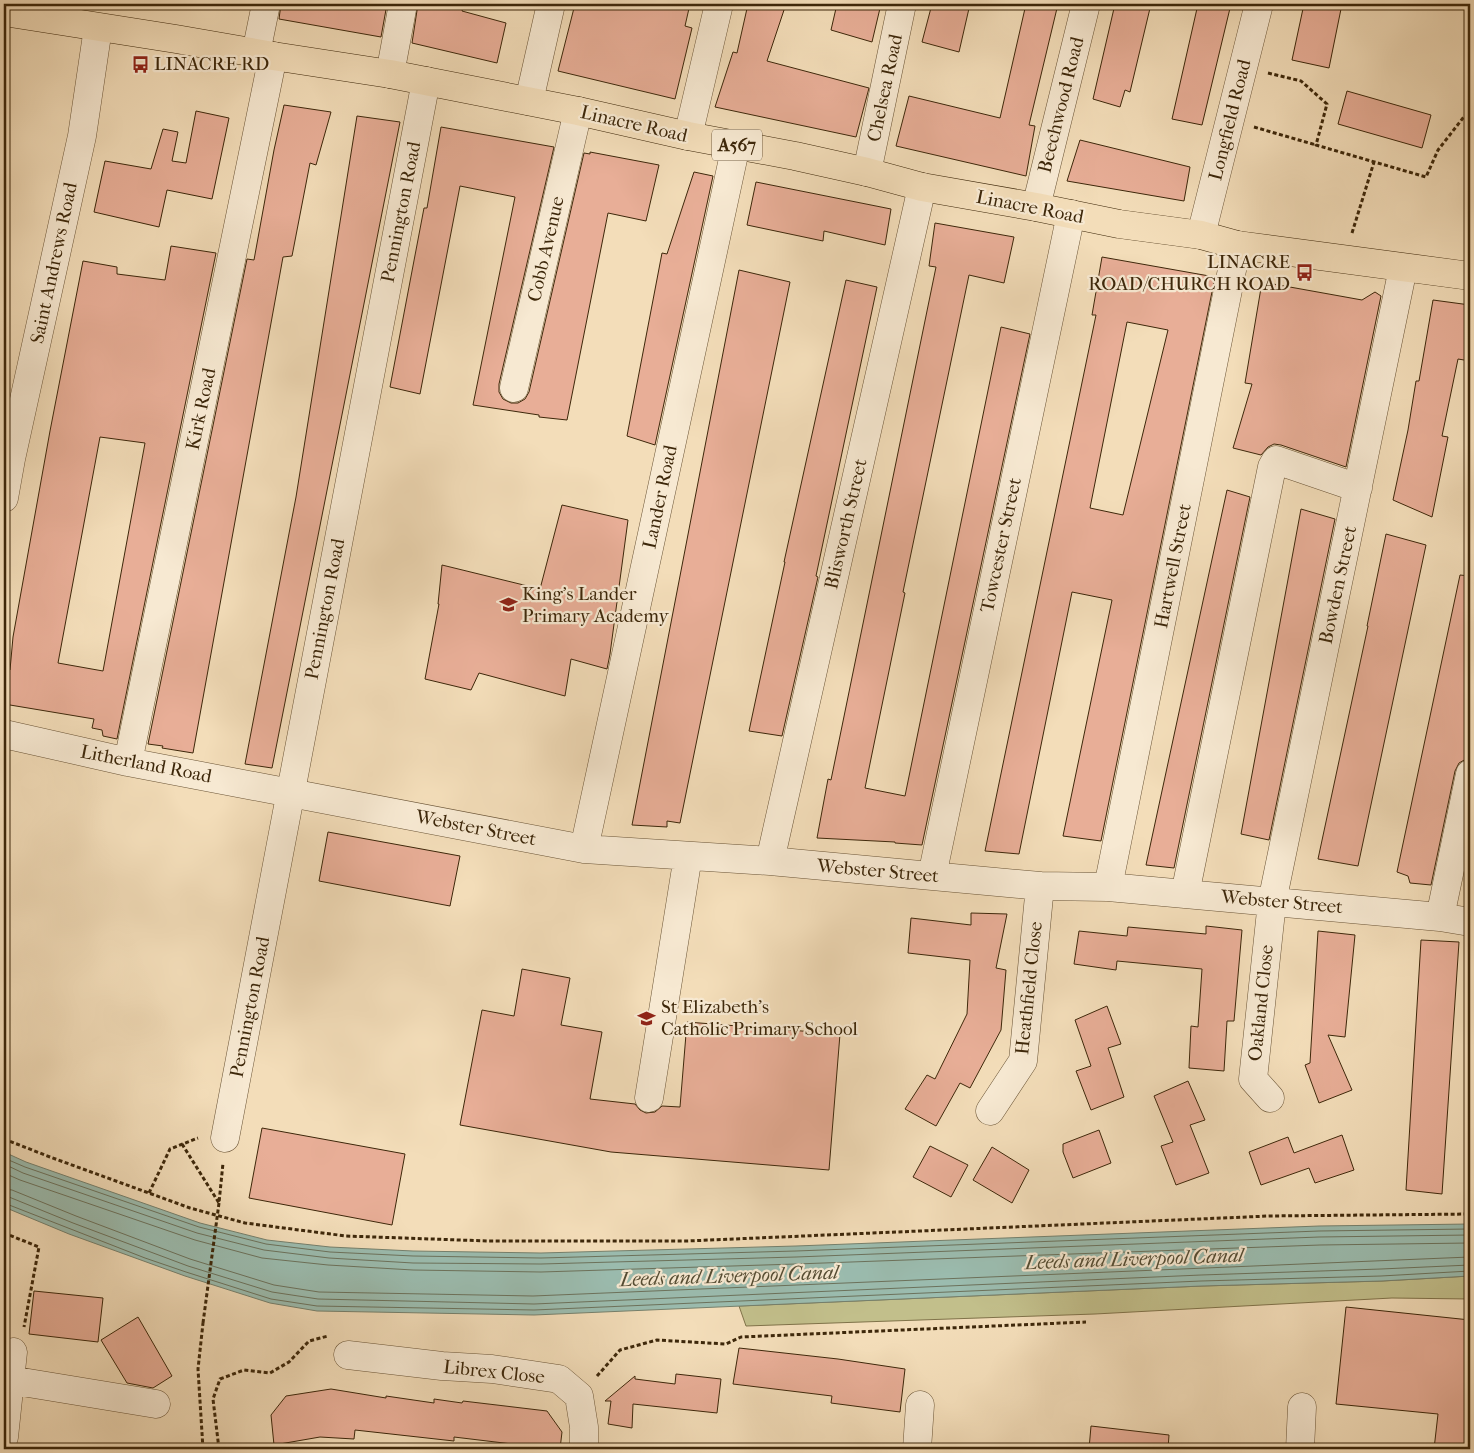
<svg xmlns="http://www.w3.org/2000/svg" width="1474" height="1453" font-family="'IM FELL French Canon',serif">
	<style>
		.green { fill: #c2bf8b; stroke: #80734a }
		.water { fill: #9bbcaf; stroke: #75806d }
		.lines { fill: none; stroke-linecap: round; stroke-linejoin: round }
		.shore { stroke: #6c725c; stroke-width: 1 }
		.building { fill: #e8ae97; stroke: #3d270a; fill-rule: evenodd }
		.minor-casing { stroke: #6a5436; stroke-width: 29 }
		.major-casing { stroke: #3d270a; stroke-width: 29 }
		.path { stroke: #3d270a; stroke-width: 3; stroke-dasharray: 4 2.5; stroke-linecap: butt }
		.minor { stroke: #f7e9d2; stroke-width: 28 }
		.major { stroke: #f3ddb9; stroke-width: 28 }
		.path-bridge { stroke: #3d270a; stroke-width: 3; stroke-dasharray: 4 2.5; stroke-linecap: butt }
		.labels { text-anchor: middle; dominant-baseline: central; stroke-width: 4.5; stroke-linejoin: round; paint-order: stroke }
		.shield { fill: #f7e9d2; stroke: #756146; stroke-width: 1 }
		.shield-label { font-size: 18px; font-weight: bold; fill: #3d270a }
		.poi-label { font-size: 19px; fill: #3d270a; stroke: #f7e9d2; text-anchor: start }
		.street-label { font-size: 19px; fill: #3d270a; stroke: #f7e9d2 }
		.water-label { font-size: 20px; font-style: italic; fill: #544c33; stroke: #f7e9d2 }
	</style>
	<rect width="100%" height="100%" fill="#f3ddb9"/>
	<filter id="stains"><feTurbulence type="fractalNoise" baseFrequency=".004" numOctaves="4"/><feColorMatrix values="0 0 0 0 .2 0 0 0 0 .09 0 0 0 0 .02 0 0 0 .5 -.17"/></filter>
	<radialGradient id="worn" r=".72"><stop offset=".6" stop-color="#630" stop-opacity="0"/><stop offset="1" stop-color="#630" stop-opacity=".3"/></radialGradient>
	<path class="green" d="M1470,1276V1299L1392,1298L1095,1314L746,1326L739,1306L1202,1286L1382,1281Z"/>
	<path class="water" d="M4,1152L26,1162L200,1223L267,1240L330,1247L413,1251L541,1253L796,1246L1319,1226L1470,1224V1276L1382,1281L1202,1286L534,1315L317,1311L270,1303L185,1276L69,1234L4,1207Z"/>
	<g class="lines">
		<path class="shore" d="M4,1158L25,1167L199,1227L266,1244L330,1252L413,1256L541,1258L796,1251L1319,1231L1470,1229
			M4,1164L23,1173L197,1233L264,1250L329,1258L413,1263L541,1264L796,1257L1319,1237L1470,1235
			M4,1173L20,1180L195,1240L262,1258L328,1265L413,1270L541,1272L796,1264L1320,1245L1470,1243
			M4,1189L12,1190L76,1216L190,1259L274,1285L319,1292L533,1296L1470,1257
			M4,1196L9,1197L73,1223L188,1266L272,1292L318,1299L534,1304L1201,1275L1381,1269L1470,1265
			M4,1203L145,1258L186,1272L271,1299L317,1306L534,1310L1201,1281L1381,1276L1470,1271"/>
	</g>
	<path class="building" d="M281,4H387L381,37L279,19Z
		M418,4H464L462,11L506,23L497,63L412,43Z
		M575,4H690L685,26L692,28L675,99L558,71Z
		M748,4H786L767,61L869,88L856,137L715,107L733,52L737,53Z
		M837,4H881L872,42L831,30Z
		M932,4H970L959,52L922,42Z
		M1026,4H1058L1029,125L1035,126L1026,176L896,146L909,96L1000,118Z
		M1115,4H1151L1130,92L1125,90L1120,107L1093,99Z
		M1198,4H1231L1202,125L1172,119Z
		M1304,4H1342L1329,68L1292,60Z
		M1347,91L1431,115L1422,148L1338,124Z
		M284,105L331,112L316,165L310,163L292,256L283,257L193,753L162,748L163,746L148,744L247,259L254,260L274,150Z
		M196,111L229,118L212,199L167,190L159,227L94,212L105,161L151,169L163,129L178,132L172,161L186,163Z
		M357,116L400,122L272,768L245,764L296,497Z
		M441,127L554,147L499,384V392L503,399L511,403H518L525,399L529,392L584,153L590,154V152L659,165L646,221L608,213L567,420L539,417V415L473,405L515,197L460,186L420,394L390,387L424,208H427Z
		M1080,140L1190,167L1184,201L1067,181Z
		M694,172L713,176L655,445L627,436L662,253L667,254Z
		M756,182L891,209L885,245L824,231L823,241L747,225Z
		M935,223L1014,237L1004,283L969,275L903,592L905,593L865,788L905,796L1001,327L1030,334L922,845L895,843V842L817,838L828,779L831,780L936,267L929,266Z
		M171,246L216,253L117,739L103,736L102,730L92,728L94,719L4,704V668L10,670L13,637L50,431L83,261L117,267V274L165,280ZM100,437L145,443L103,671L58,663Z
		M1102,257L1215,277L1101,841L1063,836L1112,600L1072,592L1019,854L985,851L1096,315H1092ZM1127,322L1168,330L1123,515L1090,508Z
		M739,270L790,282L680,823L667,821V827L632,825Z
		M846,280L877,287L816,576L818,577L782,736L749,731L785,562H784Z
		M1262,282L1362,300L1375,292L1381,296L1346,467L1281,445L1274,444L1268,447L1261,455L1233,448L1252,384L1245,383Z
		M1433,300L1470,305V361L1458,359L1442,436L1448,437L1432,517L1393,500L1408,430L1416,381H1419Z
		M1227,490L1250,497L1174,868L1146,865Z
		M562,505L628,520L610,654L607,669L571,659L565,696L479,673L471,690L425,679L439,604H438L442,565L540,589Z
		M1301,509L1335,519L1269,840L1241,834Z
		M1386,534L1426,545L1358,866L1318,859L1368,626H1367Z
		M1460,575L1470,576V740L1466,759L1459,763L1455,771L1431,885L1410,883L1408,876L1397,872Z
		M328,832L460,856L450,906L319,881Z
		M971,913L1007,914L996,968L1006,970L1001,1030L970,1088L960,1083L936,1126L905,1109L927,1075L935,1079L967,1014L970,960L908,953L911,918L971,925Z
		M1206,926L1242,930L1234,1021H1227L1224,1071L1189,1068L1191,1026L1198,1027L1202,969L1117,961L1116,970L1074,964L1079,931L1127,936L1128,927L1206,934Z
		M1318,931L1355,935L1345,1037L1328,1035L1352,1090L1319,1103L1305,1065L1310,1063Z
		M1421,940L1459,942L1442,1194L1406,1190Z
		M522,969L570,978L561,1025L602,1032L590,1099L635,1104L640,1110L646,1113L655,1112L662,1106L680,1107L687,1022L840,1034L829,1170L611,1152L460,1125L482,1010L514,1016Z
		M1107,1006L1121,1044L1108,1048L1124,1097L1091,1110L1076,1071L1091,1066L1075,1020Z
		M1188,1081L1205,1120L1190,1125L1209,1173L1176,1185L1161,1146L1173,1142L1154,1096Z
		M262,1128L405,1154L392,1225L249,1198Z
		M1099,1130L1111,1163L1073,1178L1063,1152V1144Z
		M1342,1135L1354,1170L1315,1183L1309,1168L1261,1185L1249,1152L1288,1137L1294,1153Z
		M930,1146L968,1165L951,1197L913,1177Z
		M992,1147L1029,1170L1012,1203L973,1180Z
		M34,1291L103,1298L98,1342L29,1334Z
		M1346,1307L1470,1320V1449H1434L1438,1414L1336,1404Z
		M138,1317L172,1376L153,1388L127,1383L101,1340Z
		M739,1348L838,1359L905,1369L900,1412L831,1403L832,1396L733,1384Z
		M676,1374L721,1379L717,1413L633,1404L632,1428L608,1424L611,1401H605L635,1376V1379L675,1384Z
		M331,1389L386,1398V1396L434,1403V1399L462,1403L463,1401L547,1411L562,1432L560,1449H537V1447L454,1437V1441L355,1430L354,1439L320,1437L274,1445L271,1415L286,1396Z
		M1091,1426L1169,1435L1168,1449H1089Z"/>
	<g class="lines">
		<defs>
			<path id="minor" d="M256,53L266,4
				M390,74L403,4
				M529,101L551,4
				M688,136L719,4
				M867,172L902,4
				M1036,207L1086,4
				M1201,235L1259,4
				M514,388L578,111
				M4,498L11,459L82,136L98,28
				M4,734L128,762L584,849L770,861L1040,886L1108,887L1440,917L1470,922
				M128,762L273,56
				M584,849L736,145
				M770,861L922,187
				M932,876L1071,214
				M1108,887L1237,245
				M1185,894L1272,467L1276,460L1358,488
				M1440,917L1470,774
				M649,1098L688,856
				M1270,1098L1253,1079L1272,902L1403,268
				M990,1111L1023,1061L1040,886
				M225,1138L426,81
				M348,1355L442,1366L492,1369L559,1379L579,1396L584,1427V1449
				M4,1379L156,1404
				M4,1437L13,1352
				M917,1449L920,1405
				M1300,1449L1302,1407"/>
			<path id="major" d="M4,12L176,39L273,56L390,74L578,111L688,136L795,156L867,172L922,187L1036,207L1119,224L1201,235L1237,245L1470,276"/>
		</defs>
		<use href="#minor" class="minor-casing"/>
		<use href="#major" class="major-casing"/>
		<path class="path" d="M1268,73L1301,81L1327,104L1316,145L1426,177L1438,150L1470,109
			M1254,127L1316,145
			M1352,233L1374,162
			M4,1139L50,1157L190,1208L245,1223L346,1236L488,1241H687L1269,1216L1470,1214
			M182,1144L219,1203L223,1163
			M149,1193L170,1149L198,1138
			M4,1233L39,1247L24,1327
			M597,1376L620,1350L657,1340L726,1344L741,1337L1086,1322
			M203,1449L198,1369L203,1323
			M219,1449L213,1399L220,1379L244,1370L270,1373L289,1362L309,1341L328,1336"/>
		<use href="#minor" class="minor"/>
		<use href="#major" class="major"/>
		<path class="path-bridge" d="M203,1323L219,1203"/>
	</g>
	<defs>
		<symbol id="bus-bare" viewBox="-9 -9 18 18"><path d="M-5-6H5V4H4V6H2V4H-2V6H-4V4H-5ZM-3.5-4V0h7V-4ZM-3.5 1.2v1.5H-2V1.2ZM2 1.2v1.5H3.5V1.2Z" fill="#8f2418" stroke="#f7e9d2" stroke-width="2.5" paint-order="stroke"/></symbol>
		<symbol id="school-bare" viewBox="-9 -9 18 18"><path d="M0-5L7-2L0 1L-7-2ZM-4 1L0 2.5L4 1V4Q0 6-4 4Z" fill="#8f2418" stroke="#f7e9d2" stroke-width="2.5" paint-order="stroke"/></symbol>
	</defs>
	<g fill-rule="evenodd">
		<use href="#bus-bare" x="128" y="52" width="25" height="25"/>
		<use href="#bus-bare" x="1292" y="260" width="25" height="25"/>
		<use href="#school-bare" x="496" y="592" width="25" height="25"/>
		<use href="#school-bare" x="634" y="1006" width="25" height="25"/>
	</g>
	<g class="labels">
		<rect class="shield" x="712" y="129.5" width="50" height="31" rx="4"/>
		<g class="shield-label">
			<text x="737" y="145">A567</text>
		</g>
		<g class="poi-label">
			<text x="154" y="64">LINACRE RD</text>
			<text x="1290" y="262" text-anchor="end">LINACRE<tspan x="1290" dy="22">ROAD/CHURCH ROAD</tspan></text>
			<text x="522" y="594">King's Lander<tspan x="522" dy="22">Primary Academy</tspan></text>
			<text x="661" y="1007">St Elizabeth's<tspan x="661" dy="22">Catholic Primary School</tspan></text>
		</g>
		<g class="street-label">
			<text transform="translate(885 88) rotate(-78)">Chelsea Road</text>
			<text transform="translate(1061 105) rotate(-76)">Beechwood Road</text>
			<text transform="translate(1230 120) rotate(-76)">Longfield Road</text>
			<text transform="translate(634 124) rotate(13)">Linacre Road</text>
			<text transform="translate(1030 207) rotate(11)">Linacre Road</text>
			<text transform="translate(401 212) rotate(-79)">Pennington Road</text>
			<text transform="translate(546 249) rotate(-77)">Cobb Avenue</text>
			<text transform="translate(54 263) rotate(-78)">Saint Andrews Road</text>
			<text transform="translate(201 409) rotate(-78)">Kirk Road</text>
			<text transform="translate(660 497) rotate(-78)">Lander Road</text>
			<text transform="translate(846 524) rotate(-77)">Blisworth Street</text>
			<text transform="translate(1001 545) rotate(-78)">Towcester Street</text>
			<text transform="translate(1173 566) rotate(-79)">Hartwell Street</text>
			<text transform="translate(1338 585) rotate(-78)">Bowden Street</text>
			<text transform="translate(325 609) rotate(-79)">Pennington Road</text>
			<text transform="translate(146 764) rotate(11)">Litherland Road</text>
			<text transform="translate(476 828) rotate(11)">Webster Street</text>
			<text transform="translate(878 871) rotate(5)">Webster Street</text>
			<text transform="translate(1282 902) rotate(5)">Webster Street</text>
			<text transform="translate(1029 988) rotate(-84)">Heathfield Close</text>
			<text transform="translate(1261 1003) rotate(-84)">Oakland Close</text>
			<text transform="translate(250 1007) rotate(-79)">Pennington Road</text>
			<text transform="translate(494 1372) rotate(6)">Librex Close</text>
		</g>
		<g class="water-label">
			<text transform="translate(1134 1259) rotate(-2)">Leeds and Liverpool Canal</text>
			<text transform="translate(729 1276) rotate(-2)">Leeds and Liverpool Canal</text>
		</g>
	</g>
	<rect width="1474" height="1453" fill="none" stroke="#f3ddb9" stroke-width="20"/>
	<rect x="5" y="5" width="1464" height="1443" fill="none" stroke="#3d270a" stroke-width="2.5"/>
	<rect x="10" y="10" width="1454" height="1433" fill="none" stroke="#3d270a"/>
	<rect width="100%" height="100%" filter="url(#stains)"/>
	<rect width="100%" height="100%" fill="url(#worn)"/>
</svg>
